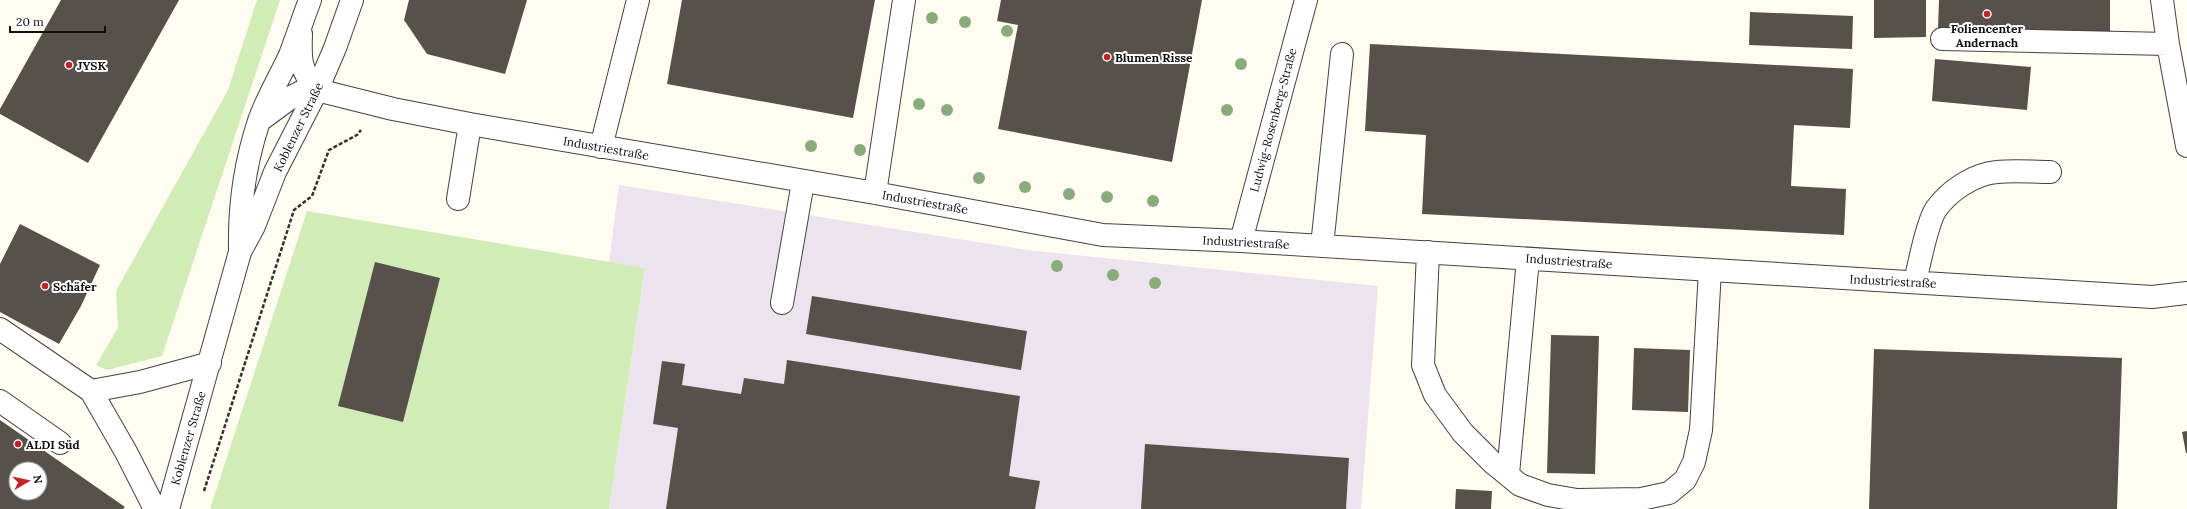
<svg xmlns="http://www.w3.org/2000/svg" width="2187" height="509" font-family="Lora,serif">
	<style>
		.industrial { fill: #ede3ee }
		.green { fill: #d2ecb8 }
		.building { fill: #58504b; fill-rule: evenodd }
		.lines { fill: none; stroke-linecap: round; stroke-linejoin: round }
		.minor-casing { stroke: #424242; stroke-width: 24 }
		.path { stroke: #313131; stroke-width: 2.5; stroke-dasharray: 4 2; stroke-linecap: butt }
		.minor { stroke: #fff; stroke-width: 22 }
		.tree { fill: #8aac7c }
		.poi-dot { fill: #c62025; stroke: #fff; stroke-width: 1.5 }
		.labels { text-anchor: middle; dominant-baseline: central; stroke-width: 4; stroke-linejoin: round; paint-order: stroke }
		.poi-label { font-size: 12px; font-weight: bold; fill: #0f0f0f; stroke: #fff; text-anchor: start }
		.street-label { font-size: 12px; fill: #0f0f0f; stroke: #fff }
	</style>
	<rect width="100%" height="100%" fill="#fffcf1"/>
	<path class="industrial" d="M619,185L1027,250L1378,286L1361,509H609L645,269L609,263Z"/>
	<path class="green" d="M257,0H280L162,356L107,370L96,365L118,328L116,291L228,90Z
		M307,211L645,268L609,509H210Z"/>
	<path class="building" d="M61,0H179L88,163L0,114V109Z
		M409,0H527L505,74L427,54L404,20Z
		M682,0H875L853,118L667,84Z
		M1001,0H1202L1172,162L998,129L1018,25L997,21Z
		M1874,0H1926V37L1874,38Z
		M1939,0H2110V32L1938,28Z
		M1750,12L1853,16L1852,49L1749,45Z
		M1370,44L1853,69L1850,128L1794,125L1791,186L1846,189L1844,235L1422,214L1426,135L1365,131Z
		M1935,59L2031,67L2027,110L1932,101Z
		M20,224L100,265L81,306L59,344L0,312V264Z
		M375,262L440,278L403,422L338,406Z
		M812,296L1027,331L1021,370L806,334Z
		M1551,335L1599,336L1595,474L1547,473Z
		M1634,348L1690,350L1688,412L1632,410Z
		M1874,349L2122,358L2117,509H1869Z
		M787,360L1020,396L1009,476L1040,481L1035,509H666L678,428L653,424L662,361L685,364L682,385L741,394L744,378L784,384Z
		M0,420L125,507L123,509H0ZM16,469H40V493H16Z
		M2187,431V453H2186L2182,432Z
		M1145,444L1349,458L1346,509H1141Z
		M1456,489L1492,491L1491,509H1455Z"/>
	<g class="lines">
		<defs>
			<path id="minor" d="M2162,0L2168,44
				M301,34C300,59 300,71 317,90
				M1942,39L2168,44L2187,146
				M259,121L293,96L303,91L317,90L393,109L470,124L875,193L1103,235L1241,241L2152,297L2187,293
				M601,147L638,0
				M875,193L904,0
				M458,199L470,124
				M1241,241L1306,0
				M1322,246L1342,54
				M240,250C239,206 245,163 259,121C267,98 280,77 290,55C297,37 303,18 310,0
				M1428,252L1423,365L1435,395L1463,433L1493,463L1520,485L1548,495L1577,500L1641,499L1669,493L1685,480L1694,462L1701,430L1710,270
				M1915,282C1919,265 1927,223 1936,209C1950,190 1974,174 1997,172C2015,170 2032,172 2050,172
				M782,303L803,182
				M0,329L91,391L126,452L155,509
				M91,391L140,382L210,363
				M0,401L60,443
				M1508,474L1528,259
				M168,509L240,252L254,226L275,172L317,90L335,48L352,0"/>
		</defs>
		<use href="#minor" class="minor-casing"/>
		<path class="path" d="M204,491L294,210L312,196L329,150L357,135L361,130"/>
		<use href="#minor" class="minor"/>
	</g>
	<g class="tree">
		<circle cx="932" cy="18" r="6"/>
		<circle cx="965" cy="22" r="6"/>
		<circle cx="1007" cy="31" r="6"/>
		<circle cx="1241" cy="64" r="6"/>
		<circle cx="919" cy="104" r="6"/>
		<circle cx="947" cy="110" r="6"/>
		<circle cx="1227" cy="110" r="6"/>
		<circle cx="811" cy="146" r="6"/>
		<circle cx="860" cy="150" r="6"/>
		<circle cx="979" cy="178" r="6"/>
		<circle cx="1025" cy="187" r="6"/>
		<circle cx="1069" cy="194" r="6"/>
		<circle cx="1107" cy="197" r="6"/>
		<circle cx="1153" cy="201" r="6"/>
		<circle cx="1057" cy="266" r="6"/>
		<circle cx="1113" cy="275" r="6"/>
		<circle cx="1155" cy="283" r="6"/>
	</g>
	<g class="poi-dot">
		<circle cx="1987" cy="14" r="4"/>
		<circle cx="1107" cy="57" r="4"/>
		<circle cx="69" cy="65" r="4"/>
		<circle cx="45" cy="286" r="4"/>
		<circle cx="18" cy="444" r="4"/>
	</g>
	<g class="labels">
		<g class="poi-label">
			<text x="1987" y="28" text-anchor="middle">Foliencenter<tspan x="1987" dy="14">Andernach</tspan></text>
			<text x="1115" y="57">Blumen Risse</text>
			<text x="77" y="65">JYSK</text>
			<text x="53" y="286">Schäfer</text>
			<text x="26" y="444">ALDI Süd</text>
		</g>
		<g class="street-label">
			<text transform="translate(1273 120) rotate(-75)">Ludwig-Rosenberg-Straße</text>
			<text transform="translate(298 127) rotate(-64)">Koblenzer Straße</text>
			<text transform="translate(606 148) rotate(10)">Industriestraße</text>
			<text transform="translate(925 202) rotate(10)">Industriestraße</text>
			<text transform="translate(1246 242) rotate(3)">Industriestraße</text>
			<text transform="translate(1569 261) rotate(4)">Industriestraße</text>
			<text transform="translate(1893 281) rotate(3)">Industriestraße</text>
			<text transform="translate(188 438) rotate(-74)">Koblenzer Straße</text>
		</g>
	</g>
	<g transform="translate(28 481) rotate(81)"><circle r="19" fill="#ffffff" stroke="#9f9f9f"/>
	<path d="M0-3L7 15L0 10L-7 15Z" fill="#c62025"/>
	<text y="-6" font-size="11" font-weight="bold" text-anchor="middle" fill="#0f0f0f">N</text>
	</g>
	<path d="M10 26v6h95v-6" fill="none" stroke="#0f0f0f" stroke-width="2"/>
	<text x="16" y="26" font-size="12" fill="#0f0f0f" stroke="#ffffff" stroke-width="3" paint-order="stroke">20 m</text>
</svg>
